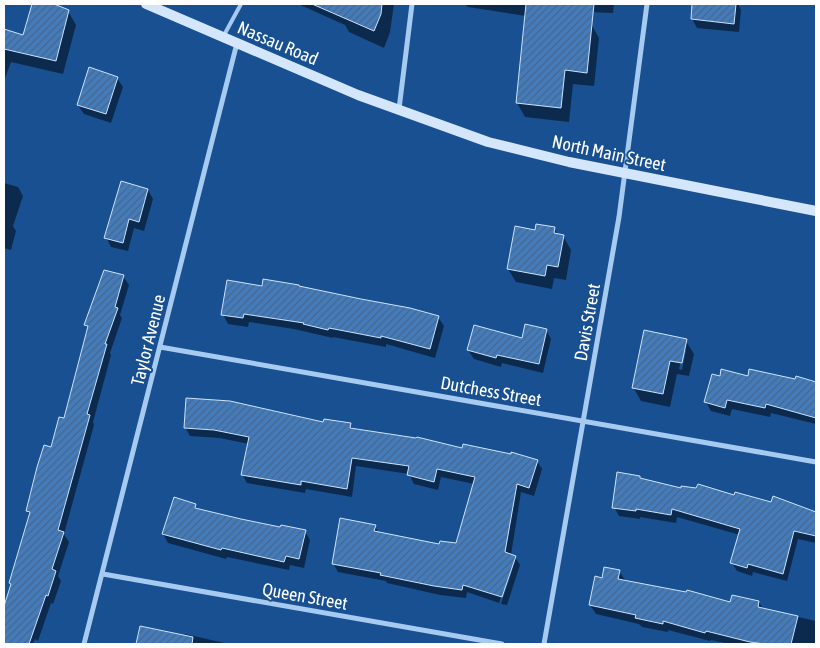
<svg xmlns="http://www.w3.org/2000/svg" width="820" height="648" font-family="'Asap Condensed',sans-serif">
	<style>
		.shadow { fill: #0007; fill-rule: evenodd }
		.building { fill: url(#building-hatch); stroke: #cde3fb }
		.lines { fill: none; stroke-linecap: round; stroke-linejoin: round }
		.lane { stroke: #a6caf0; stroke-width: 4 }
		.street { stroke: #a6caf0; stroke-width: 5 }
		.secondary { stroke: #d4e6fb; stroke-width: 10 }
		.labels { text-anchor: middle; dominant-baseline: central; stroke-width: 4; stroke-linejoin: round; paint-order: stroke }
		.street-label { font-size: 18px; fill: #fff; stroke: #185092 }
	</style>
	<defs>
		<pattern id="building-hatch" width="6" height="6" patternUnits="userSpaceOnUse" patternTransform="scale(1.25)"><rect width="6" height="6" fill="#447cbb"/><path d="M-1 1l2-2M0 6l6-6M5 7l2-2" fill="none" stroke="#486689"/></pattern>
	</defs>
	<rect width="100%" height="100%" fill="#185092"/>
	<path class="shadow" d="M33,4H51L68,11L76,25L63,74L11,62L4,81V30L24,37Z
		M298,4H394L390,32L384,48L349,32L345,25Z
		M465,4H528L526,17L591,24L599,38L594,86L573,84L569,122L525,117L517,103L526,16L468,7Z
		M585,4H614L613,13L589,12Z
		M694,4H738L741,10L739,32L697,28L692,19Z
		M117,78L123,87L111,123L84,114L78,105Z
		M4,183L18,187L23,196L13,226L16,231L11,250L4,248Z
		M148,190L153,199L144,231L134,228L128,251L111,247L106,237Z
		M554,228L558,235L563,236L571,250L566,280L554,278L552,289L516,282L508,269L536,231Z
		M123,276L129,285L120,315L122,318L110,353L111,355L93,422L94,425L64,534L69,542L58,576L61,581L53,604L51,603L38,641L35,639L33,644H4V610L12,586L10,583L30,516L27,511L65,420L89,330L86,325Z
		M263,287H299L438,317L444,326L435,358L386,344V347L333,337V338L294,329L249,322L248,327L228,324L223,314Z
		M546,330L551,339L543,373L502,363L501,367L474,359L468,350L523,339Z
		M686,341L694,354L689,376L677,374L670,407L641,401L633,387ZM683,350H686L682,370L679,369Z
		M720,377L796,380V377L816,383V424L771,413L770,417L732,409L730,416L711,411L706,402Z
		M324,424H350L353,430L537,461L542,469L534,496L521,492L511,555L515,557L520,565L507,605L501,604L515,561H513L499,603L467,592L466,598L440,595L387,583L386,581L338,572L333,563L375,526L379,534L440,546L457,544L474,484L441,477L438,490L414,484L409,474L356,466L352,497L306,489L305,493L247,483L242,474L249,444L220,438L190,436L185,427Z
		M640,477L641,479L681,490L735,496L815,512L816,506V543L798,539L787,581L753,572L752,576L737,571L732,563L740,535L677,517L676,523L640,517V519L619,516L614,507Z
		M195,505L198,510L241,521L305,531L310,540L304,568L290,565L289,570L227,557L226,559L168,543L163,534Z
		M619,571L625,580L731,604L759,602L763,609L816,621V644H730L711,640L710,641L668,630V632L642,627L639,624L596,614L590,605L603,579Z
		M141,627L184,636L185,634L229,644H137Z"/>
	<path class="building" d="M32,4H54L69,10L56,61L4,49V29L23,35Z
		M312,4H382L381,14L374,31Z
		M526,4H594L587,73L565,70L561,108L516,103Z
		M692,4H736L734,24L691,19Z
		M89,67L118,77L106,114L77,105Z
		M121,181L148,189L139,222L129,219L123,243L104,238Z
		M536,224L555,227L554,233L564,235L558,267L547,265L545,276L507,269L515,226L535,230Z
		M104,270L124,275L115,307L118,308L105,344H107L87,414L90,415L58,530L64,532L52,569L56,571L48,596L46,595L29,644H4V606L11,584L9,583L30,512L26,511L37,467L44,445L51,447L59,417L64,418L88,326L84,325Z
		M263,279L299,285V286L361,299L410,308L439,316L430,349L381,336V338L329,328L328,330L303,324L304,323L244,314L243,318L221,315L227,280L262,286Z
		M525,324L547,329L539,364L497,355L496,358L467,350L474,325L522,338Z
		M644,330L687,339L682,363L670,361L663,394L632,388Z
		M721,369L748,376L749,369L795,379L796,376L816,382V418L766,404L765,408L727,400L725,408L704,402L712,374L720,376Z
		M186,398L230,401L323,422L324,419L351,423L350,428L416,438L417,437L462,448L463,444L511,454V452L538,460L529,488L517,484L505,552L516,556L502,597L463,585L462,590L434,586L380,575L381,573L332,564L340,518L376,525L374,531L439,544L440,541L456,543L475,477L437,469L434,482L407,475L409,466L352,458L347,489L301,481V485L241,475L249,437L214,430L184,428Z
		M617,472L640,476V478L681,488V486L696,488L698,484L734,495L735,492L771,502L773,496L816,512V536L794,531L783,574L748,564L747,568L730,563L740,529L672,509L671,515L636,509V511L612,508Z
		M174,497L196,504L195,508L241,519L280,527L281,525L306,530L299,559L286,556L284,562L222,548L221,550L162,534Z
		M604,567L620,570L618,579L686,592L687,590L730,602L732,595L759,601L758,607L798,616L791,644H765L750,642L706,631L705,633L663,621V624L635,618L636,615L589,605L595,576L602,578Z
		M140,626L193,637L192,644H136Z"/>
	<g class="lines">
		<path class="lane" d="M223,37L241,4"/>
		<path class="street" d="M399,109L412,4
			M160,347L816,462
			M103,574L502,644
			M84,644L237,43
			M544,644L619,217L647,4"/>
		<path class="secondary" d="M146,4L358,95L488,142L569,162L816,211"/>
	</g>
	<g class="labels">
		<g class="street-label">
			<text transform="translate(278 43) rotate(23)">Nassau Road</text>
			<text transform="translate(609 153) rotate(12)">North Main Street</text>
			<text transform="translate(587 322) rotate(-80)">Davis Street</text>
			<text transform="translate(148 340) rotate(-76)">Taylor Avenue</text>
			<text transform="translate(491 391) rotate(10)">Dutchess Street</text>
			<text transform="translate(305 596) rotate(10)">Queen Street</text>
		</g>
	</g>
	<rect width="820" height="648" fill="none" stroke="#ffffff" stroke-width="10"/>
</svg>
